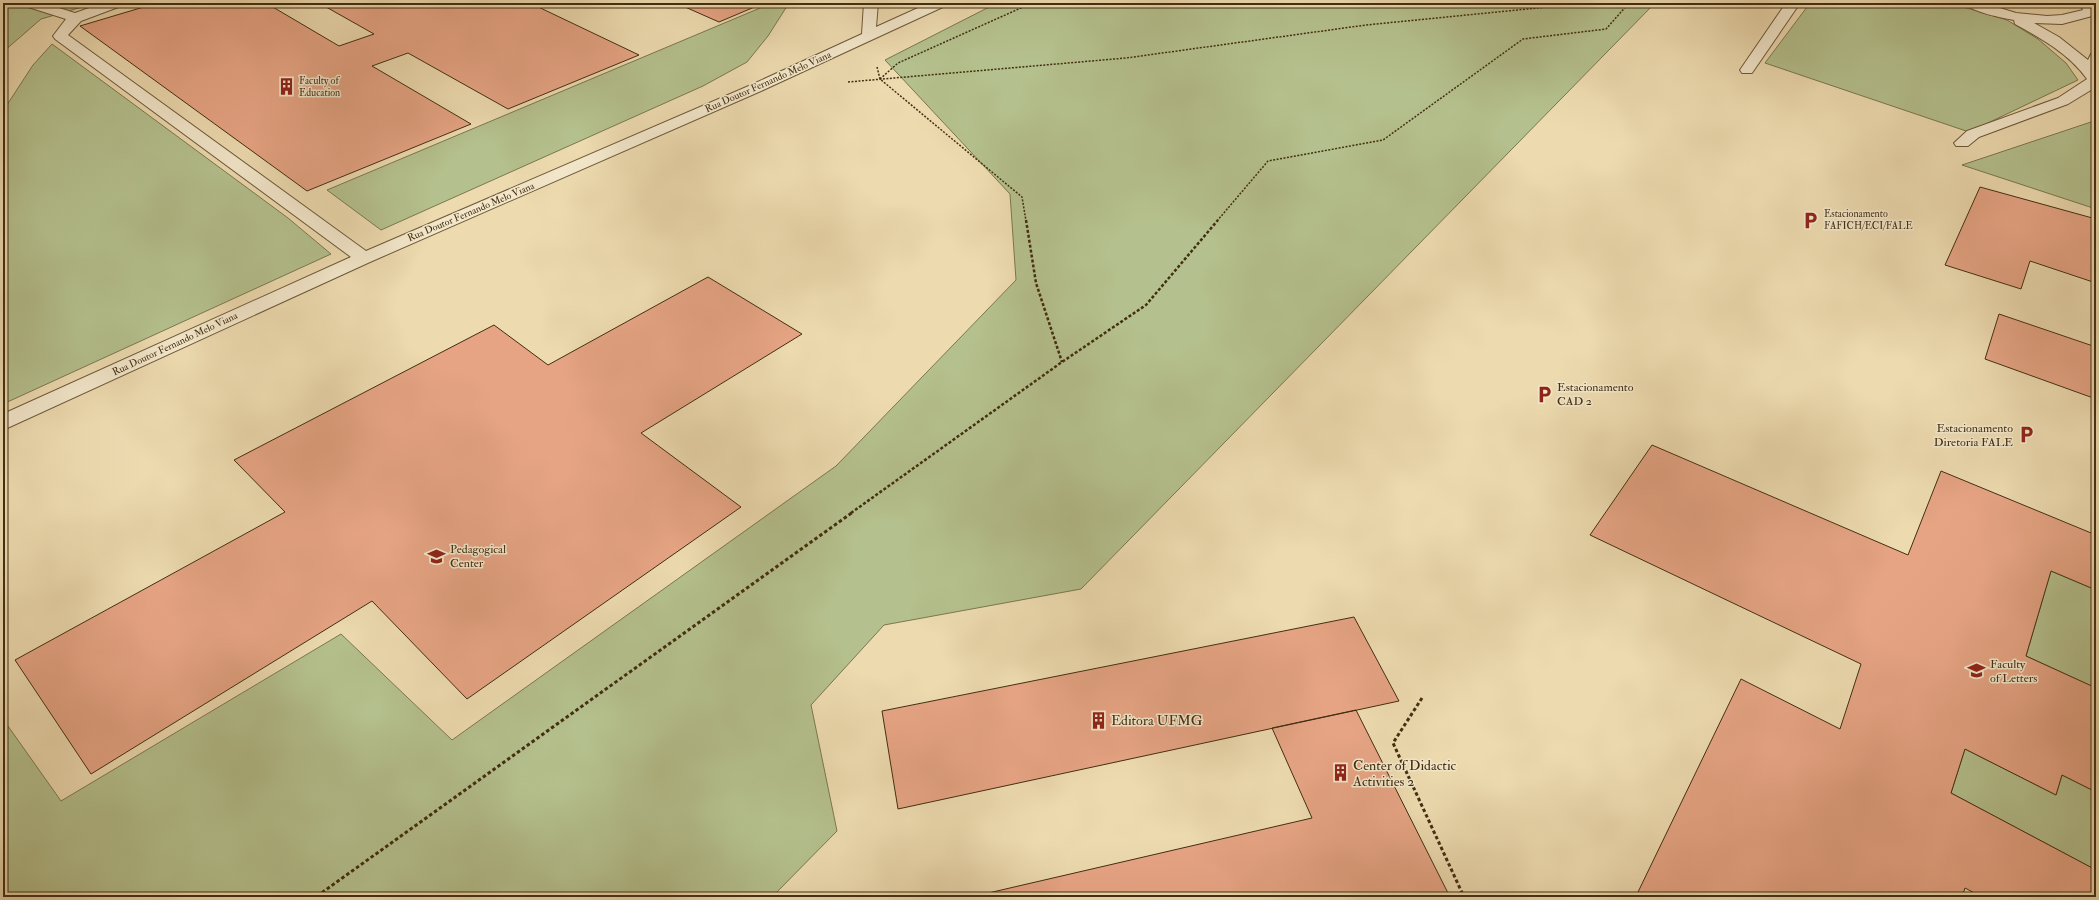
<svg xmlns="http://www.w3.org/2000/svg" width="2099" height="900" font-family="'IM FELL Double Pica',serif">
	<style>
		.green { fill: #b4c08d; stroke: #7b774f }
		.building { fill: #e6a484; stroke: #422e11 }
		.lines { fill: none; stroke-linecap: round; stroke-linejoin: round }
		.minor-casing { stroke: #6d5938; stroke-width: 2 }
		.path-far2 { stroke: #422e11; stroke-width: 1.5; stroke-dasharray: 2 1.5; stroke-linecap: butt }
		.path-far1 { stroke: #422e11; stroke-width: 2.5; stroke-dasharray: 3 2; stroke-linecap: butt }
		.path { stroke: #422e11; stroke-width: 3; stroke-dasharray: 3.5 2.5; stroke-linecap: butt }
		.minor { fill: #f3e7cb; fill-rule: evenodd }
		.labels { text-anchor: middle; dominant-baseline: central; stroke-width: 3; stroke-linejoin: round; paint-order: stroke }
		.far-poi-label { font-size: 10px; fill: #422e11; stroke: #f3e7cb; text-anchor: start }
		.far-street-label { font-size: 10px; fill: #422e11; stroke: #f3e7cb }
		.poi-label { font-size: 12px; fill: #422e11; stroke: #f3e7cb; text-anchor: start }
		.near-poi-label { font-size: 14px; fill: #422e11; stroke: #f3e7cb; text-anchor: start }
	</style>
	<rect width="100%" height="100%" fill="#eddaaf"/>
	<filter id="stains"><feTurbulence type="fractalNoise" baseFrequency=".005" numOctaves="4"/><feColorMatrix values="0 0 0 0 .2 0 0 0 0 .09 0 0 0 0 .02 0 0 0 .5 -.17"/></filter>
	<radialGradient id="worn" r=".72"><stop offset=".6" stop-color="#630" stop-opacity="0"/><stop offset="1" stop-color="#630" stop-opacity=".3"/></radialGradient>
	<path class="green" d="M3,3H96L41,19L3,52Z
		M772,3H789L768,36L747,62L703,86L381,230L327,190Z
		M997,3H1655L1081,589L884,625L811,705L837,831L772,897H3V719L61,801L341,634L452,740L836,466L1016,280L1010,194L885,60Z
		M1810,3H1950L2007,20L2038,39L2066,63L2078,80L1969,132L1765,63Z
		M52,44L288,218L331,254L3,404V111L33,65Z
		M2095,81L2096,209L1962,165L2094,121Z
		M2051,571L2096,590V688L2026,656Z
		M1965,749L2056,795L2062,775L2096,792V870L1951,793Z"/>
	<path class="building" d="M157,3H266L339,46L374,34L319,3H530L639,55L508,109L408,53L372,66L471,124L307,191L80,26Z
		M676,3H764L719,22Z
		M1980,187L2096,219V283L2030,261L2021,289L1945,265Z
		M708,277L802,334L641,433L741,507L467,699L372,601L91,774L15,660L285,512L234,460L494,325L548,365Z
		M1999,314L2096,347V399L1985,359Z
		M1652,445L1908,555L1941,471L2096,535V590L2051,571L2026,656L2096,688V792L2062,775L2056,795L1965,749L1951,793L2096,870V897H1982L1965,888L1962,897H1646L1638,892L1741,679L1840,729L1861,664L1590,535Z
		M1354,617L1399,701L898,809L882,711Z
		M1356,710L1450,897H971L1312,818L1272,728Z"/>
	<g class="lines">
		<defs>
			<path id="minor" d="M23,3H43L75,13L103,3H123L121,6L81,21L68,35L366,251L751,85L862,34L864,3H878L876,27L929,3H947L945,6L761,91L370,262L3,430V414L351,257L55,39L53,36L66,19L25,6Z
				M1786,3H1800L1752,73H1742L1740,70Z
				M1965,3H1984L2016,13L2047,16L2062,15L2083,10L2080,3H2094L2096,15L2062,24L2034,23L2059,37L2088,60L2091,54L2096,53V87L2068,104L1979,137L1968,146H1956L1954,143L1967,131L2058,98L2087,79C2069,54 2042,39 2015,24L2014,20C2003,18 1971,12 1965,3Z"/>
		</defs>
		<use href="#minor" class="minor-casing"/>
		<path class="path-far2" d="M877,67L880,79L1022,197L1026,221
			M880,79L898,63L1032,3
			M848,82L1126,58L1366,25L1588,3
			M1217,221L1268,161L1383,140L1523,39L1606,29L1629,3"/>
		<path class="path-far1" d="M1026,220L1036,283L1062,362
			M851,513L1062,362L1146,305L1218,220"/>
		<path class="path" d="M1422,698L1393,743L1464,897
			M315,897L320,894
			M322,897L320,894L853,512"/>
		<use href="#minor" class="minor"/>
	</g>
	<defs>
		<symbol id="building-bare" viewBox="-9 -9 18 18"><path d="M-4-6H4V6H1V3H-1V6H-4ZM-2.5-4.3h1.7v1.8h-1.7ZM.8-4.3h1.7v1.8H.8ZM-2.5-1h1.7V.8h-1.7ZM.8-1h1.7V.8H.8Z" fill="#8f2418" stroke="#f3e7cb" stroke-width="2.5" paint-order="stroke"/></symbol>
		<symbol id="parking-bare" viewBox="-9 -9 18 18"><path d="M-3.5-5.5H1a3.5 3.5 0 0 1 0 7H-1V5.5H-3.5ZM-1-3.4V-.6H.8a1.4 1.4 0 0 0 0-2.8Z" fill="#8f2418" stroke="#f3e7cb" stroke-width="2.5" paint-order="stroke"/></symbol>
		<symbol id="school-bare" viewBox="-9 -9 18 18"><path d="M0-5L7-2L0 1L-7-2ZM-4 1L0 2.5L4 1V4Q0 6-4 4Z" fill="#8f2418" stroke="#f3e7cb" stroke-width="2.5" paint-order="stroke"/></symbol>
		<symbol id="university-bare" viewBox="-9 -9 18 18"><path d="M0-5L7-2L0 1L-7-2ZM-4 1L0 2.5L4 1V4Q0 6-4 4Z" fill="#8f2418" stroke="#f3e7cb" stroke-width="2.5" paint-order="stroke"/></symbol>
	</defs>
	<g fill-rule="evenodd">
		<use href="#building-bare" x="274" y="74" width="25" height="25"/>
		<use href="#parking-bare" x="1798" y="208" width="25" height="25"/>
		<use href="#parking-bare" x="1532" y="382" width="25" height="25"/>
		<use href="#parking-bare" x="2014" y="422" width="25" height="25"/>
		<use href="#school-bare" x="424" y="544" width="25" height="25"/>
		<use href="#university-bare" x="1964" y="658" width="25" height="25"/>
		<use href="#building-bare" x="1086" y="708" width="25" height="25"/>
		<use href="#building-bare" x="1328" y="760" width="25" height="25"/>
	</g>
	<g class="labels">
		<g class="far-poi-label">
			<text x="299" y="81">Faculty of<tspan x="299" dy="12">Education</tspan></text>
			<text x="1824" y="214">Estacionamento<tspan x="1824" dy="12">FAFICH/ECI/FALE</tspan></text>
		</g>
		<g class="far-street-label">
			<text transform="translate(768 82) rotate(-24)">Rua Doutor Fernando Melo Viana</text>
			<text transform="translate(471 212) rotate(-23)">Rua Doutor Fernando Melo Viana</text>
			<text transform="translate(175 344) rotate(-25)">Rua Doutor Fernando Melo Viana</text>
		</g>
		<g class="poi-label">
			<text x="1557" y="387">Estacionamento<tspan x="1557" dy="14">CAD 2</tspan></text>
			<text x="2013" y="428" text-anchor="end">Estacionamento<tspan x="2013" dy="14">Diretoria FALE</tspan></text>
			<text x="450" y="549">Pedagogical<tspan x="450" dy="14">Center</tspan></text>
			<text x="1990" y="664">Faculty<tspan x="1990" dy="14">of Letters</tspan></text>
		</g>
		<g class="near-poi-label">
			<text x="1111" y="720">Editora UFMG</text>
			<text x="1353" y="765">Center of Didactic<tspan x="1353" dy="16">Activities 2</tspan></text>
		</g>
	</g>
	<rect width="2099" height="900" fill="none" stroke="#eddaaf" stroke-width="16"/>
	<rect x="4" y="4" width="2091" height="892" fill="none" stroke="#422e11" stroke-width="2"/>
	<rect x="8" y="8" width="2083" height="884" fill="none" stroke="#422e11"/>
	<rect width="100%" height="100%" filter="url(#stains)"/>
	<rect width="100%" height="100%" fill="url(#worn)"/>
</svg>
